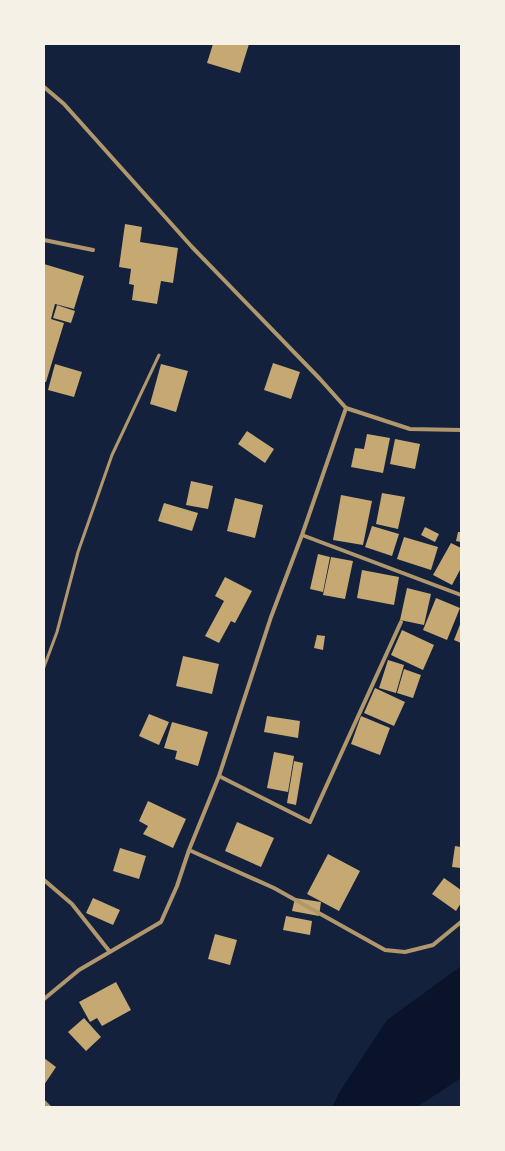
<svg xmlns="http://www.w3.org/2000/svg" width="505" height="1151" font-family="'Times New Roman',serif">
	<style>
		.water { fill: #0b132b }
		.building { fill: #c6a872 }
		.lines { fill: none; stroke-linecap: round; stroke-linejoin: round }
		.service { stroke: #b1986c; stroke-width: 3 }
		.minor { stroke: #b1986c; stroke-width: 4 }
	</style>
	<rect width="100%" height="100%" fill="#14213d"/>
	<path class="water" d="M461,966V1078L417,1107H332L340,1091L387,1020Z"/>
	<path class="building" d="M213,44H249L240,73L207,63Z
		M125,224L142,227L140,242L178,248L173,283L161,281L157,304L132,300L134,285L129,284L131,269L119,267Z
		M44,264L84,276L74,309L55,304L51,319L64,323L46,382H44Z
		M57,305L75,311L71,323L53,318Z
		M273,363L300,372L291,399L264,390Z
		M55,364L82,372L74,397L48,390Z
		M161,364L188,371L176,412L150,404Z
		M247,431L274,449L265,463L238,444Z
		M367,434L390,438L383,473L351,467L355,448L364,449Z
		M395,439L420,444L415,469L390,464Z
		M191,481L213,486L208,509L186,505Z
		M382,493L405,497L398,529L376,524Z
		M341,495L372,501L363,545L333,540Z
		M235,498L263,505L255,538L227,531Z
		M164,503L198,513L192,531L158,521Z
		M372,526L399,534L392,556L365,547Z
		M425,527L439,534L435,542L421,535Z
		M458,532H461V542L456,541Z
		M404,537L438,547L431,570L397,559Z
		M451,543L461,548V568L452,585L433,575Z
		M318,554L330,557L323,592L310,589Z
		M331,557L353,561L345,599L323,595Z
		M362,570L399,577L394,605L357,598Z
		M225,577L252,591L235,623L231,621L219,643L205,636L224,601L215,596Z
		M407,588L431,594L424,625L400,620Z
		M436,598L460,608L447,640L423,630Z
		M461,622V643L454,640Z
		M402,630L434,645L423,670L391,655Z
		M317,635L325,636L323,650L314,648Z
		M183,656L219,664L212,694L176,686Z
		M388,660L404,665L396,693L379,688Z
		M404,669L421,675L413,698L397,693Z
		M375,688L405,702L394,726L364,713Z
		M149,714L169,722L159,745L139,736Z
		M267,716L300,721L298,738L264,732Z
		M361,716L390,728L380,755L351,744Z
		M172,722L208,732L198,766L175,759L177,751L164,748Z
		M274,752L294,756L288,792L267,788Z
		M294,761L303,763L296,805L287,803Z
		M148,801L186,819L173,848L143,834L148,826L139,821Z
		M237,822L274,838L261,867L225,851Z
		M455,846L461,847V868L452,867Z
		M120,848L146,856L139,879L113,871Z
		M328,854L360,871L339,911L307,894Z
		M444,878L461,890V903L456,911L432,894Z
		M93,898L120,910L113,925L86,913Z
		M295,898L321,902L319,916L292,911Z
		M286,916L312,921L310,935L283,930Z
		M215,934L237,940L230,965L208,959Z
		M116,982L131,1010L102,1026L97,1018L90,1022L79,1002Z
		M84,1018L101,1037L86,1051L68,1032Z
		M44,1058L56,1067L44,1085Z"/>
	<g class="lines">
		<path class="service" d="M44,667L57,632L78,552L112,455L159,355"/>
		<path class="minor" d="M44,87L64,104L192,247L320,379L346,408L302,535L271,617L219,776L189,850L177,886L161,922L79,970L44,999
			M44,240L93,250
			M346,408L410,429L461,430
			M302,535L461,595
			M219,776L310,822L401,622
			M189,850L274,888L385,950L405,952L433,945L461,922
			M44,880L72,904L110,952
			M44,1102L49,1107"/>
	</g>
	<rect width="505" height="1151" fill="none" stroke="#f6f1e7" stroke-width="90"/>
</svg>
